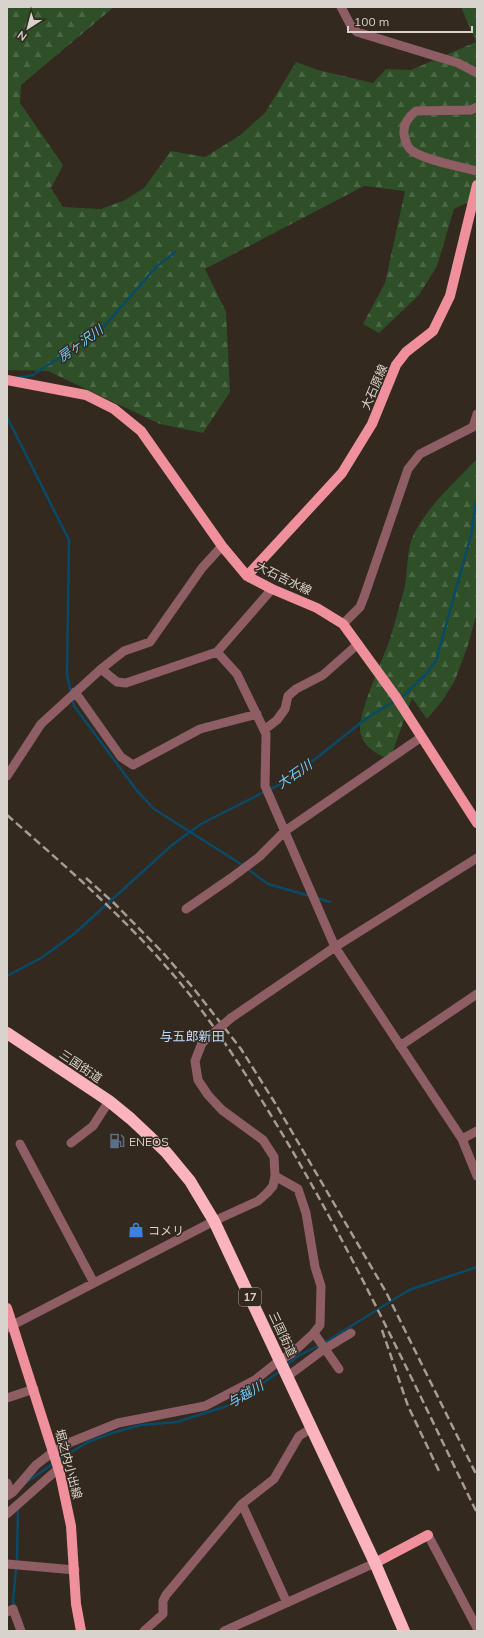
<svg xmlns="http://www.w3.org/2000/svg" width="484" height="1638" font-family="Mulish,'Noto Sans JP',sans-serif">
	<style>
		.forest { fill: url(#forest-firs) }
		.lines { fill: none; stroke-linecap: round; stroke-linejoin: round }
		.stream { stroke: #094a68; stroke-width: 2.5 }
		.minor { stroke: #8e5e64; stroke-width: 9 }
		.major { stroke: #f0909d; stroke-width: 10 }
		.highway { stroke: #fbb4bd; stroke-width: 12 }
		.rail { stroke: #a49d95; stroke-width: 2.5; stroke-dasharray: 8 4; stroke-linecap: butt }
		.minor-bridge { stroke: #8e5e64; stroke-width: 9 }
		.labels { text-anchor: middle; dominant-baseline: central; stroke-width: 3; stroke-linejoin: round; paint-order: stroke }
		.shield { fill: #33291f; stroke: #a7a099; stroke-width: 1 }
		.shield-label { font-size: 11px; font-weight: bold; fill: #d9d3cd }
		.street-label { font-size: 12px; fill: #d9d3cd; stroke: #33291f }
		.poi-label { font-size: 12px; fill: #d9d3cd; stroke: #33291f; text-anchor: start }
		.water-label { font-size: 13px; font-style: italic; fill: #75cafb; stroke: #33291f }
		.neighbourhood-label { font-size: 13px; fill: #bcdafe; stroke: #33291f }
	</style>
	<defs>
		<pattern id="forest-firs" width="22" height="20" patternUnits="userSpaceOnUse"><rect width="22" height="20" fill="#2e4f28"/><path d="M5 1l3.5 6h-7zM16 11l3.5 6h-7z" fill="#4c6746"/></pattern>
	</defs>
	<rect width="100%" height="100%" fill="#33291f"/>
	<path class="forest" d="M7,7H114L21,85L20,103L63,165L51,188L63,207L101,209L125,200L144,188L171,151L205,157L239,136L265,113L296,62L318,70L373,83L386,69L411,70L476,42L461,7H477V198L454,209L437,266L419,295L379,333L363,324L385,283L405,191L364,186L205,269L226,312L230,392L203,433L160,424L48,371L7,370Z
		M477,459V612L468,645L455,680L443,700L427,719L412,698L390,759C376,755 361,745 360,729C359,711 383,659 390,639C395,623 399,606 404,590C409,570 405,549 416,530C431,503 456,481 477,459Z"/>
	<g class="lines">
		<path class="stream" d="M17,378L33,375L101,330L156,267L175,252
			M7,417L69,540L67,674L71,693
			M72,698L74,706L138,792L154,809L244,866
			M400,699L426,674L436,661L471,535L477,495
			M269,790L290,779L368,717L395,701
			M248,869L268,884L310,896
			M317,898L330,902
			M7,976L41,958L74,934L172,845L201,824L264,792
			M324,1343L409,1290L477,1267
			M287,1365L298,1356L320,1345
			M58,1460L88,1442L112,1433L141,1425L177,1422L227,1406L244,1397L280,1371
			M27,1482L54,1463
			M16,1608L13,1602L17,1558L18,1509"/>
		<path class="minor" d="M341,7L350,24L357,32L458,63L477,73
			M477,107L471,110L416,111C408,117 403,124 404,134C405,139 406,145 410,149C419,159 462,167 477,171
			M343,624L360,607L364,597L408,469L420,454L473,427L477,414
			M217,652L237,674L266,734L265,786L335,947L462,1139L477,1176
			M101,669L117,682L126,683L217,652L272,589
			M75,692L121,757L133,765L200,729L257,714
			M264,730L277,720L285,709L288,696L296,689L323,675L358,644
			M7,776L41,724L101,669L124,651L150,642L202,568L222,546
			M186,909L231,878L259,857L285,831L420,738
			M231,1018L335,947L477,858
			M400,1046L477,994
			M462,1139L477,1131
			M71,1143L93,1126L109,1101
			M20,1144L94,1283
			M7,1328L214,1221L258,1201L267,1193L273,1186L275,1176L274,1157L263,1140L222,1110L208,1095L198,1080L195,1061L202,1043
			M314,1333L339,1369
			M288,1376L323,1350L351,1333
			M7,1398L34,1389
			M7,1483L11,1493
			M7,1496L13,1492L36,1465L53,1452L71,1442L118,1423L205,1406L255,1380L280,1360L291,1354L313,1334L320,1325L321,1286L315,1267L306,1213L298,1189L275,1176
			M242,1504L287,1603
			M7,1514L59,1468
			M428,1535L477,1628
			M7,1564L75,1570
			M7,1612L13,1609L21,1631
			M144,1631L163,1614V1601L166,1595L242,1504L274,1479L299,1436L312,1428
			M224,1631L375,1563"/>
		<path class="major" d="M7,380L86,395L114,409L141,431L222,546L247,576L272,589L317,608L343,624L396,697L477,823
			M247,576L342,473L372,424L396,365L406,352L433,331L450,296L477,185
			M7,1308L60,1474L71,1526L76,1604L81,1631
			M375,1563L428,1535"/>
		<path class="highway" d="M7,1033L109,1101L131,1119L166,1152L190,1181L214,1221L375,1563L404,1631"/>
		<path class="rail" d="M7,815C71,871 137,928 190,995C228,1044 261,1098 293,1152C361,1269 418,1392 477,1513
			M86,878L115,904L165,955L194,989L241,1049L275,1103L386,1292L477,1476
			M382,1330L408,1406L439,1471"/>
		<path class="minor-bridge" d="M202,1043L231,1018"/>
	</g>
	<defs>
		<symbol id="fuel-bare" viewBox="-9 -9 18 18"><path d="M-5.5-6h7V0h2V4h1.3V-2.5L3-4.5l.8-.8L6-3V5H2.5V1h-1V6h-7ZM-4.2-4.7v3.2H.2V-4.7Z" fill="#5c6f8a" stroke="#33291f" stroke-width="2.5" paint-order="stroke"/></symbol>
		<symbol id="shop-bare" viewBox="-9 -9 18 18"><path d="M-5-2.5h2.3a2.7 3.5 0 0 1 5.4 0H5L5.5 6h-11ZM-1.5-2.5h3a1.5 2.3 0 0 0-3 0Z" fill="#3f7fe0" stroke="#33291f" stroke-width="2.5" paint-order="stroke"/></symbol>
	</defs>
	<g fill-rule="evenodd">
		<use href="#fuel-bare" x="106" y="1130" width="22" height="22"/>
		<use href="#shop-bare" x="125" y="1219" width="22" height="22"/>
	</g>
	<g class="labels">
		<rect class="shield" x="239" y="1288" width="22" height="18" rx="3"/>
		<g class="shield-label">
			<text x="250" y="1297">17</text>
		</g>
		<g class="street-label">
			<text transform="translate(374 387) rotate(-67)">大石原線</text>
			<text transform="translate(284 578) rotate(26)">大石吉水線</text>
			<text transform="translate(81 1066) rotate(34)">三国街道</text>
			<text transform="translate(283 1334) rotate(65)">三国街道</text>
			<text transform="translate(69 1464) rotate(75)">堀之内小出線</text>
		</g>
		<g class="poi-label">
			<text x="129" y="1141">ENEOS</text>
			<text x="148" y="1230">コメリ</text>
		</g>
		<g class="water-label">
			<text transform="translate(80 343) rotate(-36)">房ヶ沢川</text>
			<text transform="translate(294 774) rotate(-34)">大石川</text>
			<text transform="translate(245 1394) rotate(-30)">与越川</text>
		</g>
		<g class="neighbourhood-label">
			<text x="192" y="1036">与五郎新田</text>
		</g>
	</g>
	<rect width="484" height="1638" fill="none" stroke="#d9d3cd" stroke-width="16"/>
	<g transform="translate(28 28) rotate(216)" stroke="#33291f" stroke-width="3" paint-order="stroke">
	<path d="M0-3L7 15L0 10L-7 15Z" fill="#d9d3cd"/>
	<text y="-6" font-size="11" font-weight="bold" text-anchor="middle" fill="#d9d3cd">N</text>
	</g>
	<path d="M348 26v6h124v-6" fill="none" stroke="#d9d3cd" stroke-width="2"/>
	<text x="354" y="26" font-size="12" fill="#d9d3cd" stroke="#33291f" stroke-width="3" paint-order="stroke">100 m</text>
</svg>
